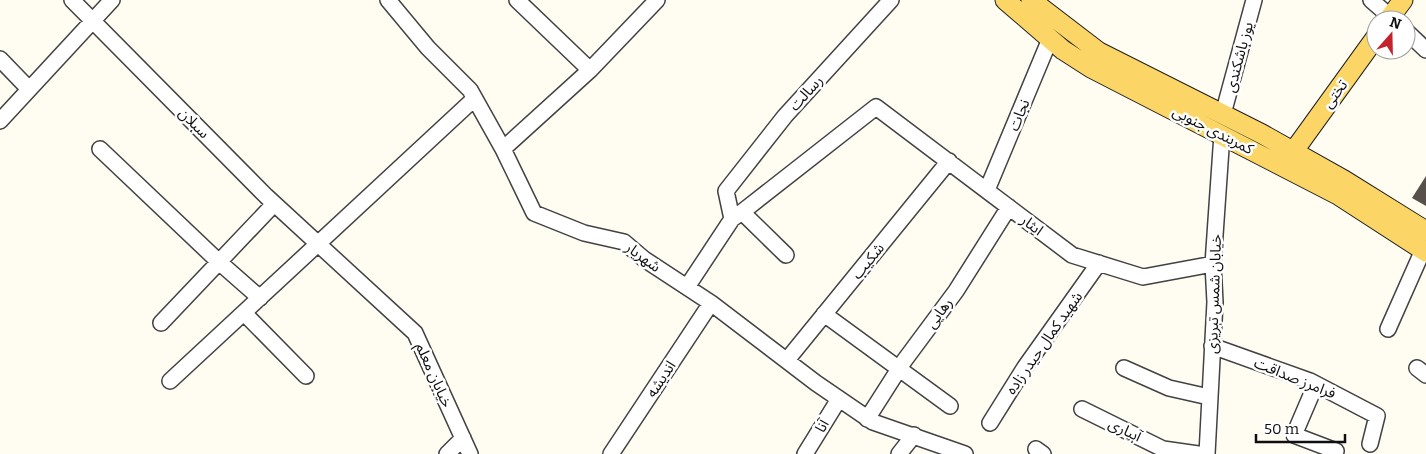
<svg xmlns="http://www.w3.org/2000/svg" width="1426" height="454" font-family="Bitter,'Noto Sans Arabic',serif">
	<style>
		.building { fill: #58504b }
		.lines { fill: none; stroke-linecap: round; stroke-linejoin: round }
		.minor-casing { stroke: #424242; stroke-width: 18 }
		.major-casing { stroke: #202020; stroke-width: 21 }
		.minor { stroke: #fff; stroke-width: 15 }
		.major { stroke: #fbd666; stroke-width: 19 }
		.labels { text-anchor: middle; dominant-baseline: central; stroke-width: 5; stroke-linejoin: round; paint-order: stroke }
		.street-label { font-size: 15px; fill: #0f0f0f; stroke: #fff }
	</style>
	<rect width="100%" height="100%" fill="#fffcf2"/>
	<path class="building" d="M1426,176V206L1412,198Z"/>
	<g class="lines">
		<defs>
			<path id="minor" d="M72,0L266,196L415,333L470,454
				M388,0L428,48L470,90L503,149L534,213L584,233L624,242L644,259L711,303L816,383L873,422L965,454
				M517,0L590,70
				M1371,0L1394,20
				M1406,31L1426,50
				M0,59L29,89
				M1223,114L1254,0
				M0,121L112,0
				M100,149L219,262L260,298
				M503,149L590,70L657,0
				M987,190L1050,39
				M742,212L876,107L1072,255L1143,277L1213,264
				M732,219L726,191L785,116L891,0
				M687,287L732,219L742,212L786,255
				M244,313L306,376
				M824,314L950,406
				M161,323L274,204
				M1388,329L1423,250
				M1212,346L1310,381L1377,416L1370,444
				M787,360L949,161
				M1124,368L1169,388L1209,397
				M1417,368L1426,375
				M170,381L474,99
				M1310,381L1312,393L1294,435L1336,451
				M1082,409L1163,449L1198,454
				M867,419L904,361L956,291L1009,207
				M990,423L1025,367L1099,263
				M1036,449L1043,454
				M447,454L463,438
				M611,454L711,303
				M805,454L839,399
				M899,454L914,435
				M1207,454L1215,302L1213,264L1222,134"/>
			<path id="major" d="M1005,0L1063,50L1091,68L1338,195L1426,252
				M1031,0L1099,52L1262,134L1344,180L1426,231
				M1388,20L1403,0
				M1293,152L1376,37"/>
		</defs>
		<use href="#minor" class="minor-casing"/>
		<use href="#major" class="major-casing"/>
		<use href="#minor" class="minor"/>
		<use href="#major" class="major"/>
	</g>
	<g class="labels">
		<g class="street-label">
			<text transform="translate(1239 57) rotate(-75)">یوز باشکندی</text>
			<text transform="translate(806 93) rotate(-48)">رسالت</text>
			<text transform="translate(1335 94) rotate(-54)">تختی</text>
			<text transform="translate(1019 115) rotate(-68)">نجات</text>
			<text transform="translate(194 123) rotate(45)">سبلان</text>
			<text transform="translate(1213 130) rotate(27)">کمربندی جنوبی</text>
			<text transform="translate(1032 225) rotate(37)">ایثار</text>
			<text transform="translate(643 257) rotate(36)">شهریار</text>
			<text transform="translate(868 261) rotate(-51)">شکیب</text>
			<text transform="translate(1214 294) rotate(-88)">خیابان شمس تبریزی</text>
			<text transform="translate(939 313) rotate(-54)">رهایی</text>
			<text transform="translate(1044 343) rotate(-55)">شهید کمال حیدر زاده</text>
			<text transform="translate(434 375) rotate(66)">خیابان معلم</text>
			<text transform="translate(1295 378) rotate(22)">فرامرز صداقت</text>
			<text transform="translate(661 379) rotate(-56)">اندیشه</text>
			<text transform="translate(822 426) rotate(-59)">آنا</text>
			<text transform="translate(1125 430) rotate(26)">آبیاری</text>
		</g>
	</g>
	<g transform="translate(1391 35) rotate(20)"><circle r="24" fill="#ffffff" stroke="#9f9f9f"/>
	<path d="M0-4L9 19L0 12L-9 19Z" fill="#c3232c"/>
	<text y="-8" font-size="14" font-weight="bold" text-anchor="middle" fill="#0f0f0f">N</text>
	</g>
	<path d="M1256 434v8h89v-8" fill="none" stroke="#0f0f0f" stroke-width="2.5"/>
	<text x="1264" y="434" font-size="15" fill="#0f0f0f" stroke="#ffffff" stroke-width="4" paint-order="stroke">50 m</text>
</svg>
